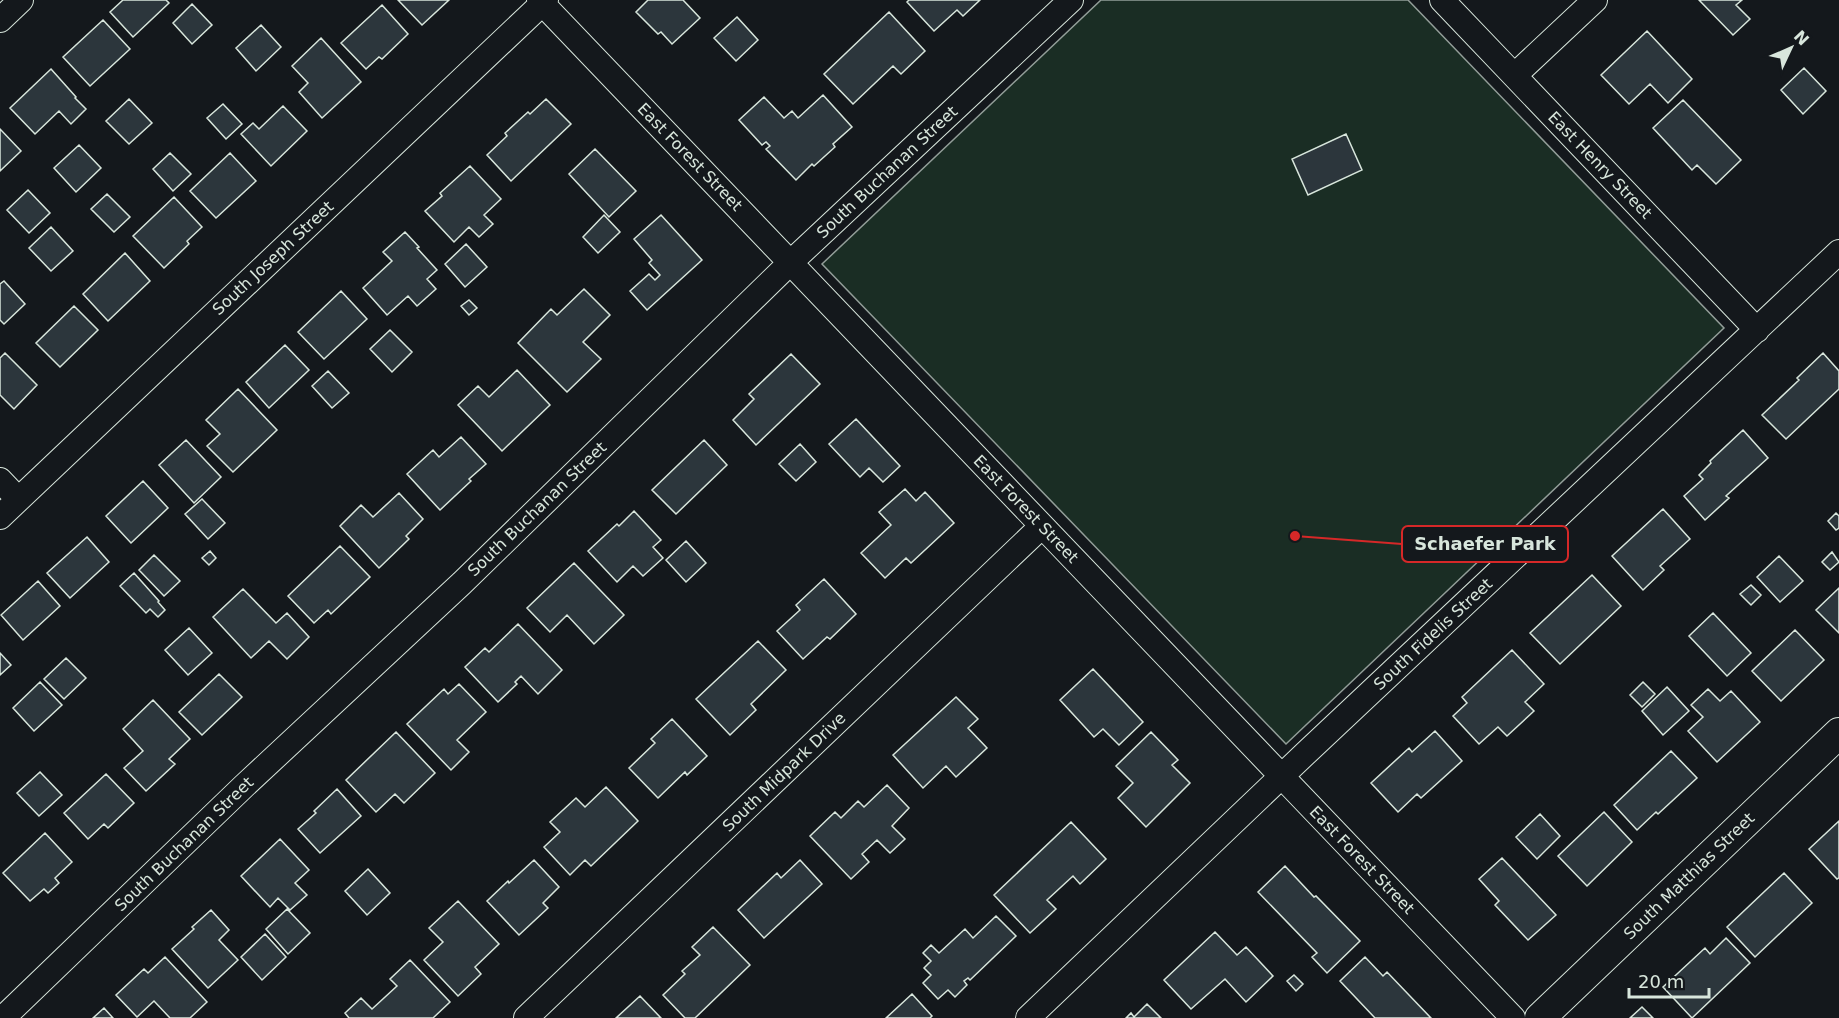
<svg xmlns="http://www.w3.org/2000/svg" width="1839" height="1018" font-family="'DejaVu Sans',sans-serif">
	<style>
		.green { fill: #1a2d24; stroke: #939e99; stroke-width: 1.5 }
		.building { fill: #2c363c; stroke: #d8e6dc; stroke-width: 1.5 }
		.lines { fill: none; stroke-linecap: round; stroke-linejoin: round }
		.minor-casing { stroke: #d8e6dc; stroke-width: 26 }
		.tertiary-casing { stroke: #d8e6dc; stroke-width: 32 }
		.minor { stroke: #14181c; stroke-width: 24 }
		.tertiary { stroke: #14181c; stroke-width: 30 }
		.labels { text-anchor: middle; dominant-baseline: central; stroke-width: 4.5; stroke-linejoin: round; paint-order: stroke }
		.street-label { font-size: 16px; fill: #d8e6dc; stroke: #14181c }
		.leader { fill: none; stroke: #d62828; stroke-width: 2 }
		.callout-dot { fill: #d62828; stroke: #14181c; stroke-width: 2 }
		.callout { fill: #14181c; stroke: #d62828; stroke-width: 2 }
		.callout-label { font-size: 18px; text-anchor: middle; font-weight: bold; fill: #d8e6dc }
	</style>
	<rect width="100%" height="100%" fill="#14181c"/>
	<path class="green" d="M1101,0H1408L1724,328L1286,744L822,264Z"/>
	<path class="building" d="M123,0H166L169,3L133,37L110,12Z
		M398,0H449L422,25Z
		M648,0H683L700,18L672,44L661,32L658,34L636,12Z
		M909,0H980L963,16L957,10L934,31L907,2Z
		M1699,0H1742L1736,5L1750,19L1733,35Z
		M192,4L212,25L192,44L173,23Z
		M382,5L408,34L382,59L379,57L366,69L341,43Z
		M889,12L925,51L901,74L893,66L853,104L824,74Z
		M737,17L758,40L736,61L714,38Z
		M103,20L130,49L90,86L63,57Z
		M261,25L281,47L256,71L236,48Z
		M1647,31L1692,79L1668,103L1650,84L1629,104L1601,75Z
		M321,38L361,82L322,118L299,92L308,83L292,66Z
		M1804,68L1826,91L1803,114L1781,90Z
		M51,69L76,97L75,98L86,109L71,124L59,111L35,134L10,108Z
		M823,95L852,127L833,144L835,147L814,166L812,164L796,180L766,149L770,146L766,142L762,145L739,120L764,97L784,118L792,111L798,118Z
		M129,99L152,123L129,144L106,121Z
		M546,99L571,124L511,181L487,155L507,136L505,133L528,112L530,114Z
		M1683,100L1741,160L1716,184L1697,165L1692,170L1653,128Z
		M223,104L242,124L226,139L207,118Z
		M283,106L307,131L271,166L241,134L253,123L259,129Z
		M0,129L21,151L0,171Z
		M1346,134L1362,170L1308,195L1292,159Z
		M79,145L101,168L76,192L54,168Z
		M595,149L636,191L609,217L569,174Z
		M170,153L191,174L173,191L153,169Z
		M230,153L256,181L216,218L190,191Z
		M470,166L501,199L484,215L493,224L479,237L469,227L454,242L425,211L442,196L440,193Z
		M28,190L50,213L29,233L7,210Z
		M107,194L130,217L114,232L91,209Z
		M174,197L202,227L187,241L189,244L164,268L133,236Z
		M604,215L620,232L598,253L583,237Z
		M661,215L702,260L647,310L630,291L649,274L655,280L660,275L649,263L652,260L634,239Z
		M51,227L73,251L51,271L29,248Z
		M405,232L419,247L417,248L437,270L427,279L436,289L417,306L408,296L387,315L363,288L392,261L383,252Z
		M466,244L487,267L465,287L445,264Z
		M125,253L150,281L108,321L83,294Z
		M4,281L25,304L4,324L0,320V284Z
		M584,289L610,315L583,342L601,359L567,392L518,343L551,309L557,315Z
		M341,291L367,319L324,359L298,332Z
		M469,300L477,308L469,315L461,306Z
		M74,306L98,330L60,367L36,343Z
		M390,330L412,352L392,372L370,349Z
		M285,345L309,370L269,408L246,382Z
		M5,353L37,385L14,409L0,395V358Z
		M1823,353L1839,371V389L1786,439L1762,415L1799,380L1797,378Z
		M791,354L820,384L756,445L733,420L754,399L749,394Z
		M517,370L550,405L502,451L458,405L478,386L489,397Z
		M328,371L349,393L332,408L312,386Z
		M238,389L277,430L233,472L207,446L220,434L206,420Z
		M856,419L900,466L883,482L869,468L860,477L829,444Z
		M1743,430L1768,458L1726,496L1729,498L1705,520L1684,496L1703,479L1699,475L1711,463L1710,461Z
		M461,437L486,464L469,479L471,481L440,510L407,474L433,450L439,457Z
		M186,440L221,477L194,503L159,465Z
		M704,440L727,465L676,514L652,490Z
		M800,444L816,462L796,481L779,464Z
		M143,481L168,508L131,543L106,516Z
		M905,489L916,501L925,492L954,523L911,563L906,558L885,578L861,553L891,525L879,512Z
		M399,493L423,519L406,536L409,539L379,568L340,526L361,505L373,517Z
		M202,499L225,523L208,539L185,514Z
		M1663,509L1690,539L1660,566L1664,570L1643,590L1612,556Z
		M634,511L661,540L653,547L663,558L643,576L633,566L617,582L588,551L617,524L619,526Z
		M1836,513L1839,516V528L1836,530L1828,521Z
		M87,537L109,562L70,598L47,573Z
		M686,541L706,563L686,582L666,560Z
		M340,546L370,577L331,614L328,610L314,623L288,596Z
		M210,551L216,558L209,565L202,558Z
		M1832,552L1839,562L1830,570L1822,562Z
		M154,555L180,581L164,596L139,570Z
		M1779,556L1803,581L1780,602L1757,577Z
		M574,563L624,615L594,644L567,615L550,632L527,608Z
		M134,573L159,601L158,602L165,610L158,617L150,609L146,613L120,586Z
		M1592,575L1621,606L1560,664L1530,633Z
		M824,579L856,614L830,639L827,637L803,659L777,631L800,610L796,605Z
		M38,581L60,606L23,640L1,615Z
		M1751,585L1761,595L1751,605L1740,594Z
		M1839,588V633L1816,610Z
		M243,589L276,623L287,613L309,637L287,659L269,641L251,658L213,617Z
		M1713,613L1751,653L1727,676L1689,636Z
		M518,624L562,670L538,694L521,676L515,682L517,684L498,702L465,667L485,648L489,652Z
		M189,628L212,653L188,675L165,650Z
		M1795,630L1824,660L1781,701L1752,671Z
		M758,641L786,670L751,704L756,710L730,735L696,699Z
		M1512,650L1544,684L1525,702L1534,711L1507,736L1498,727L1479,744L1453,716L1467,703L1462,697Z
		M0,653L11,665L0,675Z
		M66,658L86,678L64,699L44,679Z
		M1093,669L1143,722L1119,745L1103,729L1094,737L1060,700Z
		M219,674L242,697L202,735L179,712Z
		M40,682L62,705L34,731L13,708Z
		M1643,682L1655,694L1642,707L1630,695Z
		M459,684L486,712L457,740L469,752L451,770L407,724L444,689L448,694Z
		M1667,687L1689,711L1663,735L1642,711Z
		M1708,689L1720,701L1731,691L1760,722L1717,762L1688,731L1703,717L1691,705Z
		M956,697L978,719L968,728L987,748L956,777L946,766L923,788L893,755Z
		M153,700L190,739L169,759L175,764L146,791L124,768L143,751L123,729Z
		M672,719L707,756L687,775L685,772L658,798L629,768L655,743L651,739Z
		M1435,731L1462,761L1421,798L1417,794L1398,812L1371,783L1409,748L1412,752Z
		M396,732L435,773L404,803L395,794L376,812L346,780Z
		M1151,732L1178,760L1172,765L1190,783L1146,827L1118,798L1133,783L1116,766Z
		M1671,751L1697,778L1658,814L1656,812L1637,830L1614,805Z
		M40,772L62,795L39,816L17,793Z
		M106,774L134,803L108,828L104,824L88,839L64,813Z
		M887,785L909,808L892,826L905,839L890,853L877,840L862,854L869,862L851,879L810,836L835,812L841,818L858,801L864,807Z
		M606,787L638,821L591,866L585,860L570,875L544,847L560,832L550,822L576,798L585,807Z
		M337,789L361,816L320,853L298,829L316,813L314,811Z
		M1604,812L1632,842L1587,886L1558,856Z
		M1540,814L1560,836L1537,859L1516,837Z
		M1839,821V878L1837,879L1809,849Z
		M1071,822L1106,859L1080,884L1073,876L1047,900L1056,909L1030,933L994,895Z
		M45,833L72,862L55,878L59,883L48,893L44,889L30,901L3,873Z
		M280,839L309,870L295,883L307,895L290,910L278,898L270,907L241,876Z
		M1502,858L1556,915L1528,940L1495,905L1499,901L1479,879Z
		M534,860L559,887L543,903L548,908L519,935L487,901L508,881L509,883Z
		M800,860L822,884L764,938L738,910L777,873L781,878Z
		M1285,866L1314,897L1316,896L1360,941L1327,973L1312,957L1317,953L1258,892Z
		M368,869L390,893L367,915L345,891Z
		M1784,873L1812,903L1755,957L1727,927Z
		M458,901L499,944L475,967L481,974L458,996L424,960L443,942L429,928Z
		M287,909L310,933L288,954L266,929Z
		M211,910L229,930L219,940L238,960L208,988L172,949L194,929L192,927Z
		M996,916L1016,936L970,980L968,978L964,981L967,985L955,997L948,990L938,999L923,983L931,975L924,968L931,961L923,953L931,945L939,953L965,929L973,938Z
		M713,927L750,965L695,1018H685L663,995L685,974L682,971L700,955L692,947Z
		M1215,932L1237,955L1246,947L1273,976L1246,1002L1225,979L1191,1009L1164,980Z
		M265,934L286,957L262,980L241,957Z
		M1726,938L1750,963L1692,1018L1663,987L1705,948L1710,954Z
		M165,957L207,1002L190,1018H170L154,1001L137,1017L116,995L144,969L148,973Z
		M1365,957L1383,976L1387,972L1431,1018H1375L1340,981Z
		M410,960L450,1002L433,1018H349L345,1013L361,998L372,1009L397,986L390,979Z
		M1294,975L1303,984L1296,991L1287,981Z
		M912,994L932,1016L930,1018H886Z
		M640,996L661,1018H616Z
		M1147,1004L1161,1018H1126L1131,1013L1134,1017Z
		M1642,1007L1653,1018H1630Z
		M104,1008L113,1018H93Z"/>
	<g class="lines">
		<defs>
			<path id="minor" d="M539,0L1513,1018
				M1442,0L1757,330
				M0,20L21,0
				M1515,75L1595,0
				M0,480L18,499
				M0,517L546,0
				M3,1018L244,786L462,583L791,262L1071,0
				M526,1018L1042,526
				M1028,1018L1307,752L1839,252"/>
			<path id="tertiary" d="M1540,1018L1839,733"/>
		</defs>
		<use href="#minor" class="minor-casing"/>
		<use href="#tertiary" class="tertiary-casing"/>
		<use href="#minor" class="minor"/>
		<use href="#tertiary" class="tertiary"/>
	</g>
	<g class="labels">
		<g class="street-label">
			<text transform="translate(690 157) rotate(46)">East Forest Street</text>
			<text transform="translate(1600 165) rotate(46)">East Henry Street</text>
			<text transform="translate(887 172) rotate(-43)">South Buchanan Street</text>
			<text transform="translate(273 258) rotate(-43)">South Joseph Street</text>
			<text transform="translate(537 509) rotate(-44)">South Buchanan Street</text>
			<text transform="translate(1026 509) rotate(46)">East Forest Street</text>
			<text transform="translate(1433 634) rotate(-43)">South Fidelis Street</text>
			<text transform="translate(784 772) rotate(-44)">South Midpark Drive</text>
			<text transform="translate(184 844) rotate(-44)">South Buchanan Street</text>
			<text transform="translate(1362 860) rotate(46)">East Forest Street</text>
			<text transform="translate(1689 876) rotate(-44)">South Matthias Street</text>
		</g>
	</g>
	<path class="leader" d="M1295 536L1402 544"/>
	<circle class="callout-dot" cx="1295" cy="536" r="6"/>
	<rect class="callout" x="1402" y="526" width="166" height="36" rx="6"/>
	<g class="callout-label">
		<text x="1485" y="550">Schaefer Park</text>
	</g>
	<g transform="translate(1791 48) rotate(46)" stroke="#14181c" stroke-width="4.5" paint-order="stroke">
	<path d="M0-4.5L10 22L0 15L-10 22Z" fill="#d8e6dc"/>
	<text y="-9" font-size="16" font-weight="bold" text-anchor="middle" fill="#d8e6dc">N</text>
	</g>
	<path d="M1629 988v9h80v-9" fill="none" stroke="#d8e6dc" stroke-width="3"/>
	<text x="1638" y="988" font-size="18" fill="#d8e6dc" stroke="#14181c" stroke-width="4.5" paint-order="stroke">20 m</text>
</svg>
